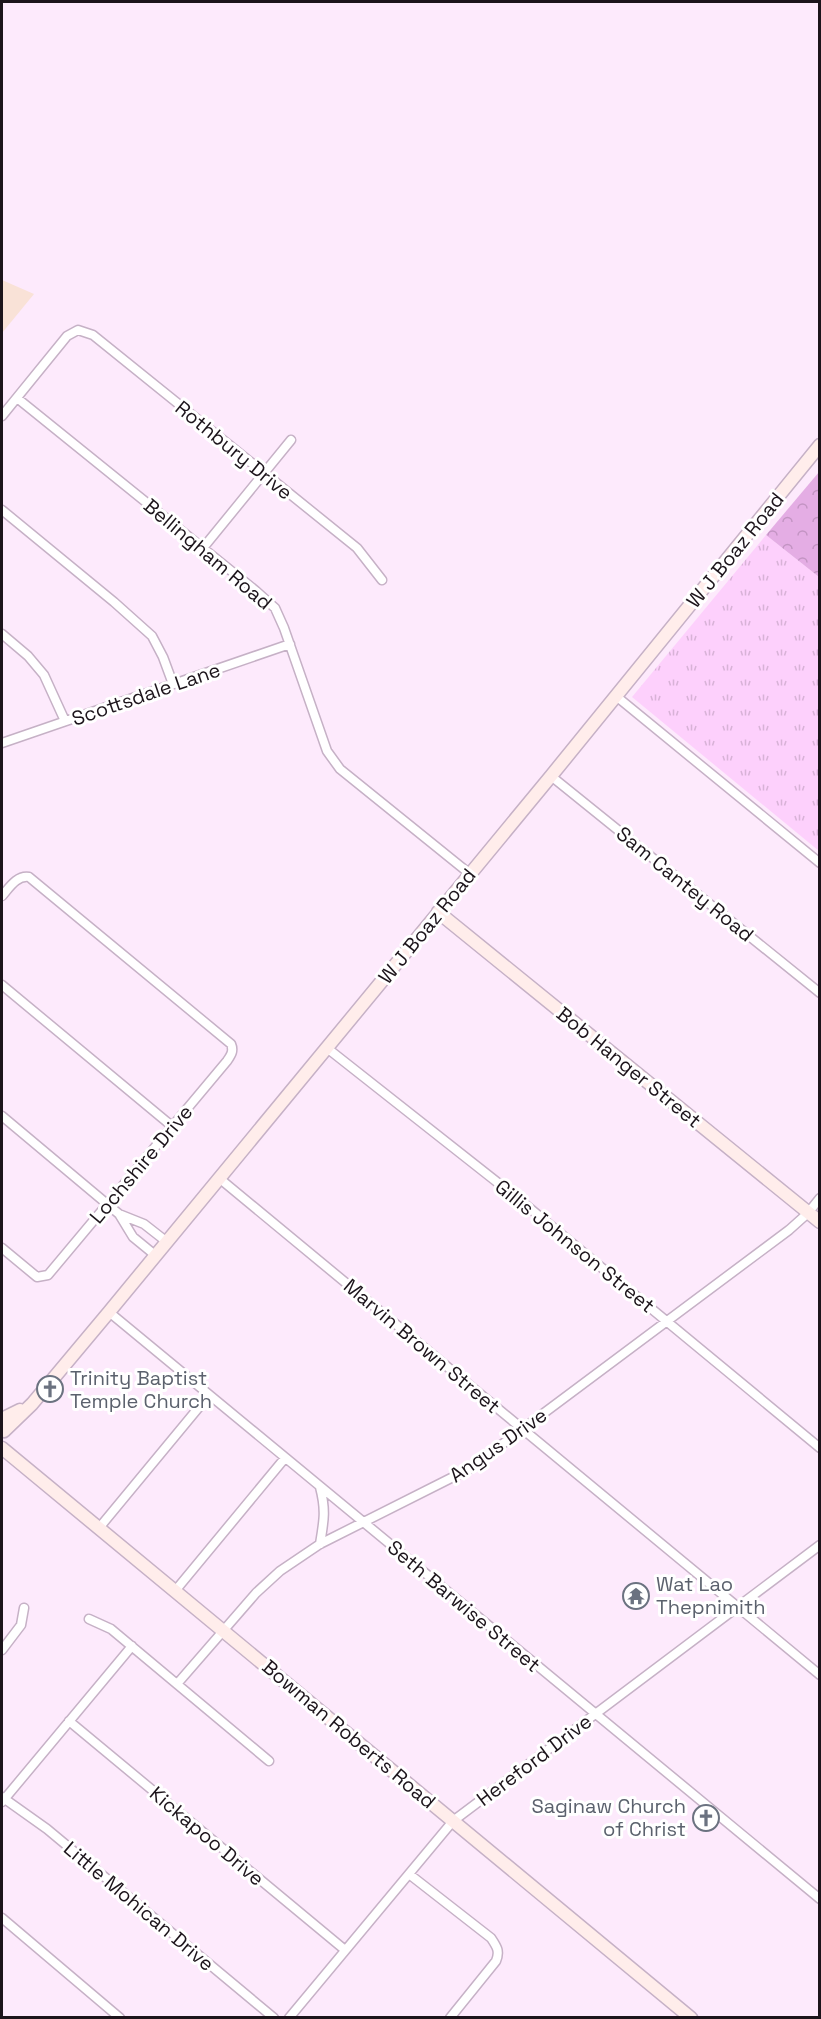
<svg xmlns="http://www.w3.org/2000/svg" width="821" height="2019" font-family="'Space Grotesk',sans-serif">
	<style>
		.education { fill: #f9e2d7 }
		.grass { fill: url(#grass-tufts) }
		.forest { fill: url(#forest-crowns) }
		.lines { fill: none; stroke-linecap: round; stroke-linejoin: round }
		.street-casing { stroke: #c6b1c6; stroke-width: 11 }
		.secondary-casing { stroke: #c6b1c6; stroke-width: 15 }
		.street { stroke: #fff; stroke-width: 8 }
		.secondary { stroke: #ffedeb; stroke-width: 12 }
		.labels { text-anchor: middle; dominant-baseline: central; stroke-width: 6; stroke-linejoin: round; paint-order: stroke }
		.street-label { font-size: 20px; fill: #1c141b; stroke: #fff }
		.worship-label { font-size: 20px; fill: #5b616d; stroke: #fff; text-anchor: start }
	</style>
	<defs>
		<pattern id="grass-tufts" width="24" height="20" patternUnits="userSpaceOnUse" patternTransform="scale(1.5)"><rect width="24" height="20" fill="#fdd0fc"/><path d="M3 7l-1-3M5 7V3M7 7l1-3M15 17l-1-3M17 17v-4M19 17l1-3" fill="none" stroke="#d8b2d7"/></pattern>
		<pattern id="forest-crowns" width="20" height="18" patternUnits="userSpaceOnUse" patternTransform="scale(1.5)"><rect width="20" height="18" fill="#e4ade4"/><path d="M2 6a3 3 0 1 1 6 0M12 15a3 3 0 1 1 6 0" fill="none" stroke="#c394c3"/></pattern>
	</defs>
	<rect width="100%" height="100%" fill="#fdeafc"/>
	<path class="education" d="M2,280L34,294L2,333Z"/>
	<path class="grass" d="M766,535L819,577V851L632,697Z"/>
	<path class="forest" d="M819,472V577L766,535Z"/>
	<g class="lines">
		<defs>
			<path id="street" d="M17,398L256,591L275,608L284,628L327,751L340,769L470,874
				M2,416L67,336L78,330L93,335L357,548L382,580
				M2,510L114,602L152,636L163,657L173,684
				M203,548L291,440
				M2,634L28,656L44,675L65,721
				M616,696L820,863
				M2,743L290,644
				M551,776L820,993
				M2,896C9,888 17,875 29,877L231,1044C234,1051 231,1055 227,1061L48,1275L37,1277L2,1248
				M2,985L173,1127
				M327,1048L521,1201L820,1448
				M2,1116L119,1214L144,1224L167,1242
				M219,1178L820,1675
				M119,1214L133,1237L155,1255
				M109,1312L820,1899
				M99,1528L209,1395
				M320,1544C324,1520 326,1510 320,1487
				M175,1591L285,1458
				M89,1619L111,1629L269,1761
				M2,1650L21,1625L24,1608
				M177,1684L256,1593L280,1571L320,1544L469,1469L789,1230L808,1213L820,1198
				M69,1721L345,1950
				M2,1797L47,1829L274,2018
				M2,1802L132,1646
				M409,1874L491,1938C497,1947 500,1951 496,1961L450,2018
				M2,1918L120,2018
				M289,2018L453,1821L820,1545"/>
			<path id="secondary" d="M438,912L820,1222
				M2,1419L20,1410
				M2,1430L4,1431L32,1404L109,1312L551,776L820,445
				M2,1448L691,2018"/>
		</defs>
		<use href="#street" class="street-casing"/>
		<use href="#secondary" class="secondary-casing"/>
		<use href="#street" class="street"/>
		<use href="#secondary" class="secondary"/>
	</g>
	<defs>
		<symbol id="church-ring" viewBox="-11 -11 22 22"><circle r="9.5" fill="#fff" stroke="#6b7280" stroke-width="1.5"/><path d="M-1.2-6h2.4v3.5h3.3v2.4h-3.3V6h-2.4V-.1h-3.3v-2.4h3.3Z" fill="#6b7280"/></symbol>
		<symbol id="temple-ring" viewBox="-11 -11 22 22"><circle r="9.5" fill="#fff" stroke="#6b7280" stroke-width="1.5"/><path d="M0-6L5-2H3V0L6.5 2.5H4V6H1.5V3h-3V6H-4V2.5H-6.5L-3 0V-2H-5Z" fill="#6b7280"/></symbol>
	</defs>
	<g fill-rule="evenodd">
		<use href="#church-ring" x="35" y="1374" width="30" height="30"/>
		<use href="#temple-ring" x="621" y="1581" width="30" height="30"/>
		<use href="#church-ring" x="691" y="1803" width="30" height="30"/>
	</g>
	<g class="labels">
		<g class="street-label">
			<text transform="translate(234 450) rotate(39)">Rothbury Drive</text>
			<text transform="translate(735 550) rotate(-51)">W J Boaz Road</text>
			<text transform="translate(208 554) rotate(40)">Bellingham Road</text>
			<text transform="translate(146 694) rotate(-19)">Scottsdale Lane</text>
			<text transform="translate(685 884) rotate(39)">Sam Cantey Road</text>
			<text transform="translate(427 926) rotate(-51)">W J Boaz Road</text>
			<text transform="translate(629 1067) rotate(39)">Bob Hanger Street</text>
			<text transform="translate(141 1164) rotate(-50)">Lochshire Drive</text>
			<text transform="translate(575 1246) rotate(39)">Gillis Johnson Street</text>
			<text transform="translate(422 1346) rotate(40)">Marvin Brown Street</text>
			<text transform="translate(498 1445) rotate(-35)">Angus Drive</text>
			<text transform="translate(464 1606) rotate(40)">Seth Barwise Street</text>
			<text transform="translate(349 1734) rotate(40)">Bowman Roberts Road</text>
			<text transform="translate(534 1760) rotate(-37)">Hereford Drive</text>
			<text transform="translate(207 1836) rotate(40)">Kickapoo Drive</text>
			<text transform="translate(139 1906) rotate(40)">Little Mohican Drive</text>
		</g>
		<g class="worship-label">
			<text x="70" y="1378">Trinity Baptist<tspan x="70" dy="23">Temple Church</tspan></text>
			<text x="656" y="1584">Wat Lao<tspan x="656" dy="23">Thepnimith</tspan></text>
			<text x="686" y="1806" text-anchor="end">Saginaw Church<tspan x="686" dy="23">of Christ</tspan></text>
		</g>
	</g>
	<rect width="821" height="2019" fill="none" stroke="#1c141b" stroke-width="6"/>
</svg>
